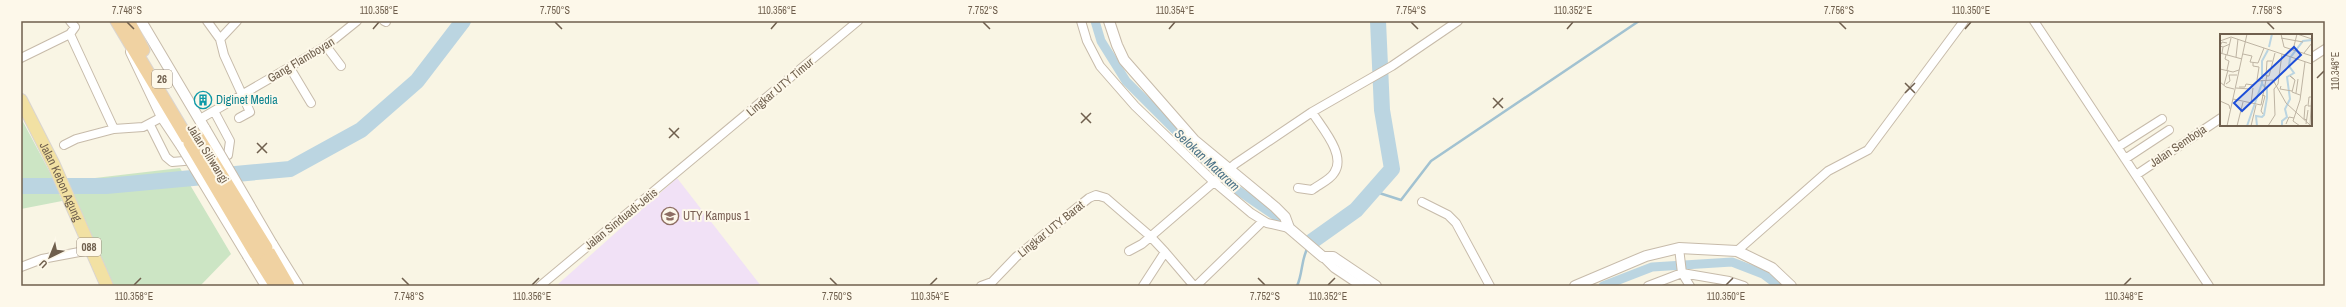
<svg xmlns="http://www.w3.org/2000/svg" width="2346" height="307" font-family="'Archivo Narrow',sans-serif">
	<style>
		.education { fill: #f1e1f6 }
		.green { fill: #cce5c4 }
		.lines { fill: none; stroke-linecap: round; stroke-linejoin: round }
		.stream { stroke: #a2c2d1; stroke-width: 2.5 }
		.canal { stroke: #bbd5e1; stroke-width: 9 }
		.river { stroke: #bbd5e1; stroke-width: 16 }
		.minor-casing { stroke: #c7bbaa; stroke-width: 10 }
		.tertiary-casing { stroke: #c7bbaa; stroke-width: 12 }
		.primary-casing { stroke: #dad5d1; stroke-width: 14 }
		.trunk-casing { stroke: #dad5d1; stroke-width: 15 }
		.minor { stroke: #fff; stroke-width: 8 }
		.tertiary { stroke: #fff; stroke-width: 10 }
		.primary { stroke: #f2e1a3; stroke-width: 12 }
		.trunk { stroke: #f0d2a2; stroke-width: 13 }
		.tertiary-bridge-casing { stroke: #c7bbaa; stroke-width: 12; stroke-linecap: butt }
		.trunk-bridge-casing { stroke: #dad5d1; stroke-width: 15; stroke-linecap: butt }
		.tertiary-bridge { stroke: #fff; stroke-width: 10 }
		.trunk-bridge { stroke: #f0d2a2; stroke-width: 13 }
		.ticks { fill: none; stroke: #6f5f4d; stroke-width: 1.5 }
		.labels { text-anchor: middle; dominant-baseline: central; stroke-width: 4; stroke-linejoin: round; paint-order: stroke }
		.shield { fill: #fdf8ea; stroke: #9a8d7c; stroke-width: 1 }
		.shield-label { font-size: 11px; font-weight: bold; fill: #6f5f4d }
		.street-label { font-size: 12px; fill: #6f5f4d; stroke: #fdf8ea }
		.culture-label { font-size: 12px; fill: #0d838f; stroke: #fdf8ea; text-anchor: start }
		.education-label { font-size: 12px; fill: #785e54; stroke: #fdf8ea; text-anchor: start }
		.water-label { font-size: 13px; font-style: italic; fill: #4c7387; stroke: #fdf8ea }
		.inset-river { fill: none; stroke: #bbd5e1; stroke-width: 2 }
		.inset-road { fill: none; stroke: #beb4a3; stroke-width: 1 }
		.view { fill: #1d4ed8; fill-opacity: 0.15; stroke: #1d4ed8; stroke-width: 2 }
		.inset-edge { fill: none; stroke: #6f5f4d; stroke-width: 2 }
		.neatline { fill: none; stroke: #6f5f4d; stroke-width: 1.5 }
		.ticks-label { font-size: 10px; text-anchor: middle; fill: #6f5f4d }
	</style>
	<rect width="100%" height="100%" fill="#f9f5e4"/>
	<path class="education" d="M677,178L761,286H556Z"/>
	<path class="green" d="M21,118L54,180L62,201L21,209Z
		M180,168L231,254L200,286H103L61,182Z"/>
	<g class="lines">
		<path class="stream" d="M1373,191L1401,200L1431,161L1639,21
			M1297,286C1303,273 1301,259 1308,247"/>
		<path class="canal" d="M1095,21L1101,41L1126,81L1230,185L1290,226
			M1603,286L1652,267L1732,262L1763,274L1779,286"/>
		<path class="river" d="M21,186H106L290,169L361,130L417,81L463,21
			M1311,242L1356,210L1392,169L1382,110L1378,21"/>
		<defs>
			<path id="minor" d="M207,21L220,39L237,21
				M384,21L386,22
				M1081,21L1087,41L1100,66L1135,106L1213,181L1251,213L1267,223L1289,228
				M2034,21L2209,286
				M70,34L114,129L143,127L162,117
				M220,39L224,55L250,112L239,118
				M326,46L341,66
				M21,58L70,34L75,27L70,21
				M2311,58L2325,49
				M290,68L311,103
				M214,111L230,141L228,155L215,157
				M200,119L326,46L357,21
				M150,125L166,157L172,162L196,160
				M64,145L76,139L114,129
				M2118,147L2162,119
				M2125,159L2169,130
				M2136,175L2221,118
				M1298,188L1312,190C1318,185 1330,180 1334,173C1347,155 1321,127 1312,112
				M1422,202L1448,215L1456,223L1490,286
				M1679,248L1682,273L1690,286
				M1129,251L1142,244L1235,164L1312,112L1392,66L1458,21
				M1737,251L1828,171L1868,150L1964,21
				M1165,252L1194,286
				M1323,257L1334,268L1361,286
				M21,267L42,259L90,250
				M540,286L858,21
				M981,286L992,282L1016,257L1089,198L1096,195L1106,198L1150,236L1165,252L1143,286
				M1196,286L1262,222
				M1648,286L1682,273L1729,281L1744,286"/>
			<path id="tertiary" d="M141,21L205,129
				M1109,21L1117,45L1124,60L1194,140L1275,207L1285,217L1289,228L1323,257H1333L1376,286
				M131,52L162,117L182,147
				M272,244L298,286
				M248,256L266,286
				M1575,286L1646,256L1679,248L1737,251L1772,268L1791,286"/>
			<g id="primary">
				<path id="s1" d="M21,100L54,165L107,286"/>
			</g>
			<path id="trunk" d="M117,21L190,143
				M128,21L143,50
				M266,248L288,286
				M256,254L276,286"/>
		</defs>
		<use href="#minor" class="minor-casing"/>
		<use href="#tertiary" class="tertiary-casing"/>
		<use href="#primary" class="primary-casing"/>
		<use href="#trunk" class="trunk-casing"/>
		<use href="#minor" class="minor"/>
		<use href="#tertiary" class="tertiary"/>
		<use href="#primary" class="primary"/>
		<use href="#trunk" class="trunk"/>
		<defs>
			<path id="tertiary-bridge" d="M205,129L272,244
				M182,147L248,256"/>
			<path id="trunk-bridge" d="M197,136L266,248
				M190,143L256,254"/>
		</defs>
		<use href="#tertiary-bridge" class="tertiary-bridge-casing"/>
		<use href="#trunk-bridge" class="trunk-bridge-casing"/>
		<use href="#tertiary-bridge" class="tertiary-bridge"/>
		<use href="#trunk-bridge" class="trunk-bridge"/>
	</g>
	<path class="ticks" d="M127,22L134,29M555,22L562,29M983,22L990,29M1411,22L1418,29M1839,22L1846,29M2267,22L2274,29M373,29L379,22M771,29L777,22M1169,29L1175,22M1567,29L1573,22M1965,29L1971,22M2317,78L2324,71M1905,83L1915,93M1905,93L1915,83M1493,98L1503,108M1493,108L1503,98M1081,113L1091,123M1081,123L1091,113M669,128L679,138M669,138L679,128M257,143L267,153M257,153L267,143M402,278L409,285M830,278L837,285M1258,278L1265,285M134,285L141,278M532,285L539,278M930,285L937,278M1328,285L1335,278M1726,285L1733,278M2124,285L2131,278"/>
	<defs>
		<symbol id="building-ring" viewBox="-11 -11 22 22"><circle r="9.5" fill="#fdf8ea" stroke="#0f9aa8" stroke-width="1.5"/><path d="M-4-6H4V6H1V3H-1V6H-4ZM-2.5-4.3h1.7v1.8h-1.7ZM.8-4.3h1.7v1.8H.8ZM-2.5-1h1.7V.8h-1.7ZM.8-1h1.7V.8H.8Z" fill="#0f9aa8"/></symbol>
		<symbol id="university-ring" viewBox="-11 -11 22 22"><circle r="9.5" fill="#fdf8ea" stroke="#8d6e63" stroke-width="1.5"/><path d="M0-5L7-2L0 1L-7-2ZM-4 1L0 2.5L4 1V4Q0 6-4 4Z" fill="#8d6e63"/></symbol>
	</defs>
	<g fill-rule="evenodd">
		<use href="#building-ring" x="193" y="90" width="20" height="20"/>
		<use href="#university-ring" x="660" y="206" width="20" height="20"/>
	</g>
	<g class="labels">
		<g class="shield">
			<rect x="152" y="70" width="20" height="18" rx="3"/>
			<rect x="77" y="238" width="24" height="18" rx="3"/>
		</g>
		<g class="shield-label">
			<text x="162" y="79">26</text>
			<text x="89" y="247">088</text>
		</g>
		<g class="street-label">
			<text transform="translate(301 60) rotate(-31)">Gang Flamboyan</text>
			<text transform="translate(780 87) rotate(-40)">Lingkar UTY Timur</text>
			<text transform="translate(2178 146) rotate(-34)">Jalan Semboja</text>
			<text transform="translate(208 154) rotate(58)">Jalan Siliwangi</text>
			<text stroke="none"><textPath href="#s1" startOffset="91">Jalan Kebon Agung</textPath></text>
			<text transform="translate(621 219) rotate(-39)">Jalan Sinduadi-Jetis</text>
			<text transform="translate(1051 229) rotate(-39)">Lingkar UTY Barat</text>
		</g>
		<g class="culture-label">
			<text x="216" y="100">Diginet Media</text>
		</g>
		<g class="education-label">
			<text x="683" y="216">UTY Kampus 1</text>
		</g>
		<g class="water-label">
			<text transform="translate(1207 160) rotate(43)">Selokan Mataram</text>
		</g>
	</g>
	<g transform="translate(2220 34)">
		<rect width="92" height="92" fill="#f9f5e4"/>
		<path class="inset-river" d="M49,13L52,0M42,45V27L48,16M27,92L42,49M37,92L36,82L42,83L44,81L47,64V55L42,50V46M62,92V87L67,83L65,75L70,65L67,43L74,39L69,32L70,24L83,7L92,6"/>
		<path class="inset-road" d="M61,0L64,13L92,22M77,0L92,5M61,4L83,8M0,7L11,3L92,30M3,13L0,12L2,8L7,9M73,16L77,0M0,19L22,25M2,19L3,13L10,10M84,19L92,9M23,20L32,22L30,28L38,29L44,14M6,21L5,25L9,27L7,36M7,21L11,4M16,23L18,5M52,27H47L46,42H49L55,19M33,29V32L39,33L37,46M0,35L13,38L19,36M74,45L70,42L75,46L72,58L80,61M0,48L6,53L14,55M6,50L10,47L9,41H17M58,50L62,20M4,51L8,36M61,52L60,55L72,57M19,53H25L26,50L33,51M16,54L30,55L37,47L53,46L66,69L90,91M76,59L78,45M42,61L45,62L41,77L43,80M13,65L41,71L47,41M0,67L9,71L10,75M31,69L33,54M87,71L85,72L84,85L87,86M91,72H88L89,63H92M66,90L69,83L74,84M86,90L88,76M7,92L27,0M17,92L23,68M31,92L36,71M48,92L55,81L54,55L58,50M80,92L73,87L80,66L85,28M90,92L92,55"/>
		<path class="view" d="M74,13L81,21L22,77L14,69Z"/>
		<rect width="92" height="92" class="inset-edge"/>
	</g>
	<rect width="2346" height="307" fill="none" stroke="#fdf8ea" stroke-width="44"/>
	<g transform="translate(50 257) rotate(223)" stroke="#fdf8ea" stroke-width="3" paint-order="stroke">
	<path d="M0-3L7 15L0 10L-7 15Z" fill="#6f5f4d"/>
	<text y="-6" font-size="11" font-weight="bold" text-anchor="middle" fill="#6f5f4d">U</text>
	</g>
	<rect x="22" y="22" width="2302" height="263" class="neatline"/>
	<g class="ticks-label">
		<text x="127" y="14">7.748°S</text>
		<text x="379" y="14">110.358°E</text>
		<text x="555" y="14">7.750°S</text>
		<text x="777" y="14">110.356°E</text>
		<text x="983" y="14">7.752°S</text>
		<text x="1175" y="14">110.354°E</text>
		<text x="1411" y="14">7.754°S</text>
		<text x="1573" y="14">110.352°E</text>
		<text x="1839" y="14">7.756°S</text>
		<text x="1971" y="14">110.350°E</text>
		<text x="2267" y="14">7.758°S</text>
		<text transform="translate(2335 71) rotate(-90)" y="4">110.348°E</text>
		<text x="134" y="300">110.358°E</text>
		<text x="409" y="300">7.748°S</text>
		<text x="532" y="300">110.356°E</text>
		<text x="837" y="300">7.750°S</text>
		<text x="930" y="300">110.354°E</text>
		<text x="1265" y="300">7.752°S</text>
		<text x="1328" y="300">110.352°E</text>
		<text x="1726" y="300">110.350°E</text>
		<text x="2124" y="300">110.348°E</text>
	</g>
</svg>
